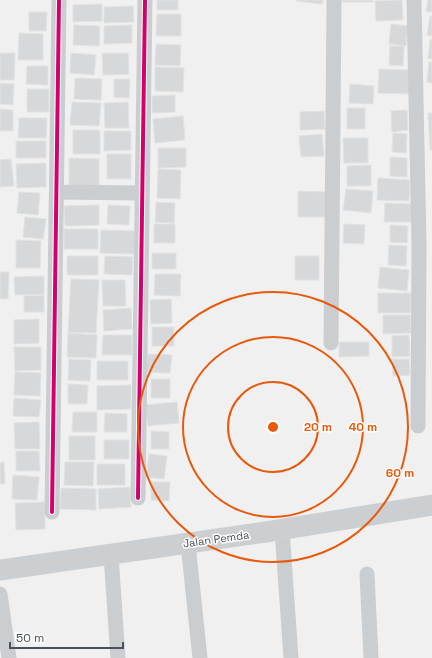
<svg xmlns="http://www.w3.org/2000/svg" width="432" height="658" font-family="'Space Grotesk',sans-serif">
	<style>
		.building { fill: #d7d8da; stroke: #e1e2e3 }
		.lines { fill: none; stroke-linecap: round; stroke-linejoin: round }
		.street { stroke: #cbced1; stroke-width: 15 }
		.secondary { stroke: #cccfd1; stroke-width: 21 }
		.cycleway-casing { stroke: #fff; stroke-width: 6 }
		.cycleway { stroke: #d6006c; stroke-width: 4 }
		.ring { fill: none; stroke: #e8590c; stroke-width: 2 }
		.labels { text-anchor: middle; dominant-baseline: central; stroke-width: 3; stroke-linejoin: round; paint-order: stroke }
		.street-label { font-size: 11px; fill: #48505b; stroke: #fff }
		.centre { fill: #e8590c; stroke: #fff; stroke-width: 2 }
		.ring-label { font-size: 12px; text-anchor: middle; font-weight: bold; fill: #e8590c; stroke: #fff; stroke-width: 3; stroke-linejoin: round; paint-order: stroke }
	</style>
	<rect width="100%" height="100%" fill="#f0f0f0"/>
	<path class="building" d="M157,0H178V10H157Z
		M296,0H323L322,4L296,1Z
		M342,0H373V2H342Z
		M402,0L403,20L376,21L375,1Z
		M428,0H432V12L426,11Z
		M102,4V21L73,22V5Z
		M133,6L134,22L104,23V7Z
		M29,12H47L46,31H29Z
		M157,14H181V36H156Z
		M430,16H432V36L427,35Z
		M391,24L408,26L406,46L389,44Z
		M74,25L100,26L99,46L73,45Z
		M132,25V43L104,44V26Z
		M19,33L43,34V60H18Z
		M430,39H432V59H428Z
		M156,44L181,45L180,66L155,65Z
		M390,46H404L403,66L389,65Z
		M0,53H15L14,80H0Z
		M71,53L96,55L94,75L70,73Z
		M102,53H128L129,74L103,75Z
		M429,62H432V83L427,82Z
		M27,66H48V85L26,84Z
		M155,67L184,68L183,92L155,91Z
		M379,69L411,70L410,94L378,93Z
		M75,78L102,79L101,100L74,99Z
		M114,79H130L129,98L114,97Z
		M0,83L14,84L13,105L0,104Z
		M350,84L374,86L373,104L349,103Z
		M27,89H49V112H27Z
		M175,95V112L152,113V96Z
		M72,102L101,103L99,126L70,125Z
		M128,102L129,128H105L104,103Z
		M347,108H365V129H347Z
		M0,109L13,110V131H0Z
		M407,110L408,130L392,132L391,111Z
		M324,111L325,129L300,130V112Z
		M428,113H432V150H430Z
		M183,116L185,140L155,143L153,119Z
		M19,118H47L46,138H18Z
		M73,130H100V154H73Z
		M104,131H131V150L104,151Z
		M393,133L407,134L406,153L392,152Z
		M322,134L324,156L301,157L299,136Z
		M343,138H368V163H344Z
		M16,141H46V158H16Z
		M158,148H186V167L158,168Z
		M107,154H131V179H107Z
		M390,157L407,158V177L390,176Z
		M69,158L99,159V187H69Z
		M11,159L14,186L0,187V160Z
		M46,163V187L17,188L16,164Z
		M371,165V186H347V166Z
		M158,169L181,170L180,199L157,198Z
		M378,178L410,180L409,201L377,200Z
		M346,189L373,191L371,213L343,210Z
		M298,191L326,192V217H298Z
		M19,192L40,193L38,215L17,213Z
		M156,202L175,203L174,223L155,222Z
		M385,203L413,204V222H384Z
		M99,205V225L65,226L64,206Z
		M108,205L130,206L129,225L107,224Z
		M25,217L46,219L43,239L23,237Z
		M154,224H175V243H154Z
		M344,224L365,225L364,244L343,243Z
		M390,225L408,226L407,243L390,242Z
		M64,229H98V249H64Z
		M101,230L135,231L134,254L100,253Z
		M16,240L41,241L40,268H16Z
		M389,245L407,246L406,266L388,265Z
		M152,253H176V269H152Z
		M67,256H98V275H67Z
		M105,256L133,257L132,275L104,274Z
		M295,256H319V280H295Z
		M380,267L409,270L407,291L378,288Z
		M0,272H9L8,299H0Z
		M155,274H181L180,296L154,295Z
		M44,276V294L15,295L14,277Z
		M71,279L99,280L96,333L68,332Z
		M102,280H125L126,306H103Z
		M378,293H411V313H378Z
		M44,295V312H24V296Z
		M171,299L172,323L151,324L150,300Z
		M131,308L132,329L104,331L103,310Z
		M383,315H410L411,333L383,334Z
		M39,319V343L14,344V320Z
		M152,327H174V346H152Z
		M68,333L97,335L96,358L67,357Z
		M103,335H132V355H102Z
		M409,335L410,356L392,357V336Z
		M339,342H369V356L339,357Z
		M14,347H41V370L15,371Z
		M148,354L172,355L170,373L146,372Z
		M69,359L91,360L90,381L68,380Z
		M392,359H409L410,375L393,376Z
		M97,361H128V380H97Z
		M15,372L41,373L40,396L14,395Z
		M151,379H170V398H151Z
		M68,384L88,385L87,404H68Z
		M131,385V409L97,410V386Z
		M14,398L41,400L39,417L13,416Z
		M177,402L179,423L148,426L145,405Z
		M73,412H97V432H72Z
		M105,413L127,414V432H104Z
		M39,422L40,449H15L14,423Z
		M151,431L169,432V449H151Z
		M69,436H95V460H69Z
		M104,440H129V459H104Z
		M16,451H39L40,471H16Z
		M149,454L167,456L164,479L146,477Z
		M4,462L5,484H0V463Z
		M65,462H94L93,486L64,485Z
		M97,464H125V485H97Z
		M13,475L39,477L37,500L12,499Z
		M151,482H170L169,501L151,500Z
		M130,487L131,507L99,509L98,489Z
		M61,488L96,489V510L60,509Z
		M45,502V529L16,530L15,503Z"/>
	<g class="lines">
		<path class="street" d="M414,0L419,244L418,426
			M57,192L141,193
			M331,343L333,125L334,0
			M138,498L145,0
			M52,512L59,0
			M282,530L291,658
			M188,544L200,658
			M111,555L118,658
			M367,574L371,658
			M0,594L9,658"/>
		<path class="secondary" d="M0,570L266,532L432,505"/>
		<defs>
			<path id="cycleway" d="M138,498L145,0
				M52,512L59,0"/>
		</defs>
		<use href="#cycleway" class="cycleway-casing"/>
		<use href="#cycleway" class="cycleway"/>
	</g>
	<g class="ring">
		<circle cx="273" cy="427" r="45"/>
		<circle cx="273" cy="427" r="90"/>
		<circle cx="273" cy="427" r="135"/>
	</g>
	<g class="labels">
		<g class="street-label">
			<text transform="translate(216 539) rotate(-8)">Jalan Pemda</text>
		</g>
	</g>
	<circle cx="273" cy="427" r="6" class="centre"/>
	<g class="ring-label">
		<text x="318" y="431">20 m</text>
		<text x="363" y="431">40 m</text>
		<text x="400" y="477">60 m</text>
	</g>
	<path d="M10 642v6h113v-6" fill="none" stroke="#48505b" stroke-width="2"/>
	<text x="16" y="642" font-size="12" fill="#48505b" stroke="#ffffff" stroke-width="3" paint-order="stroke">50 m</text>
</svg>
